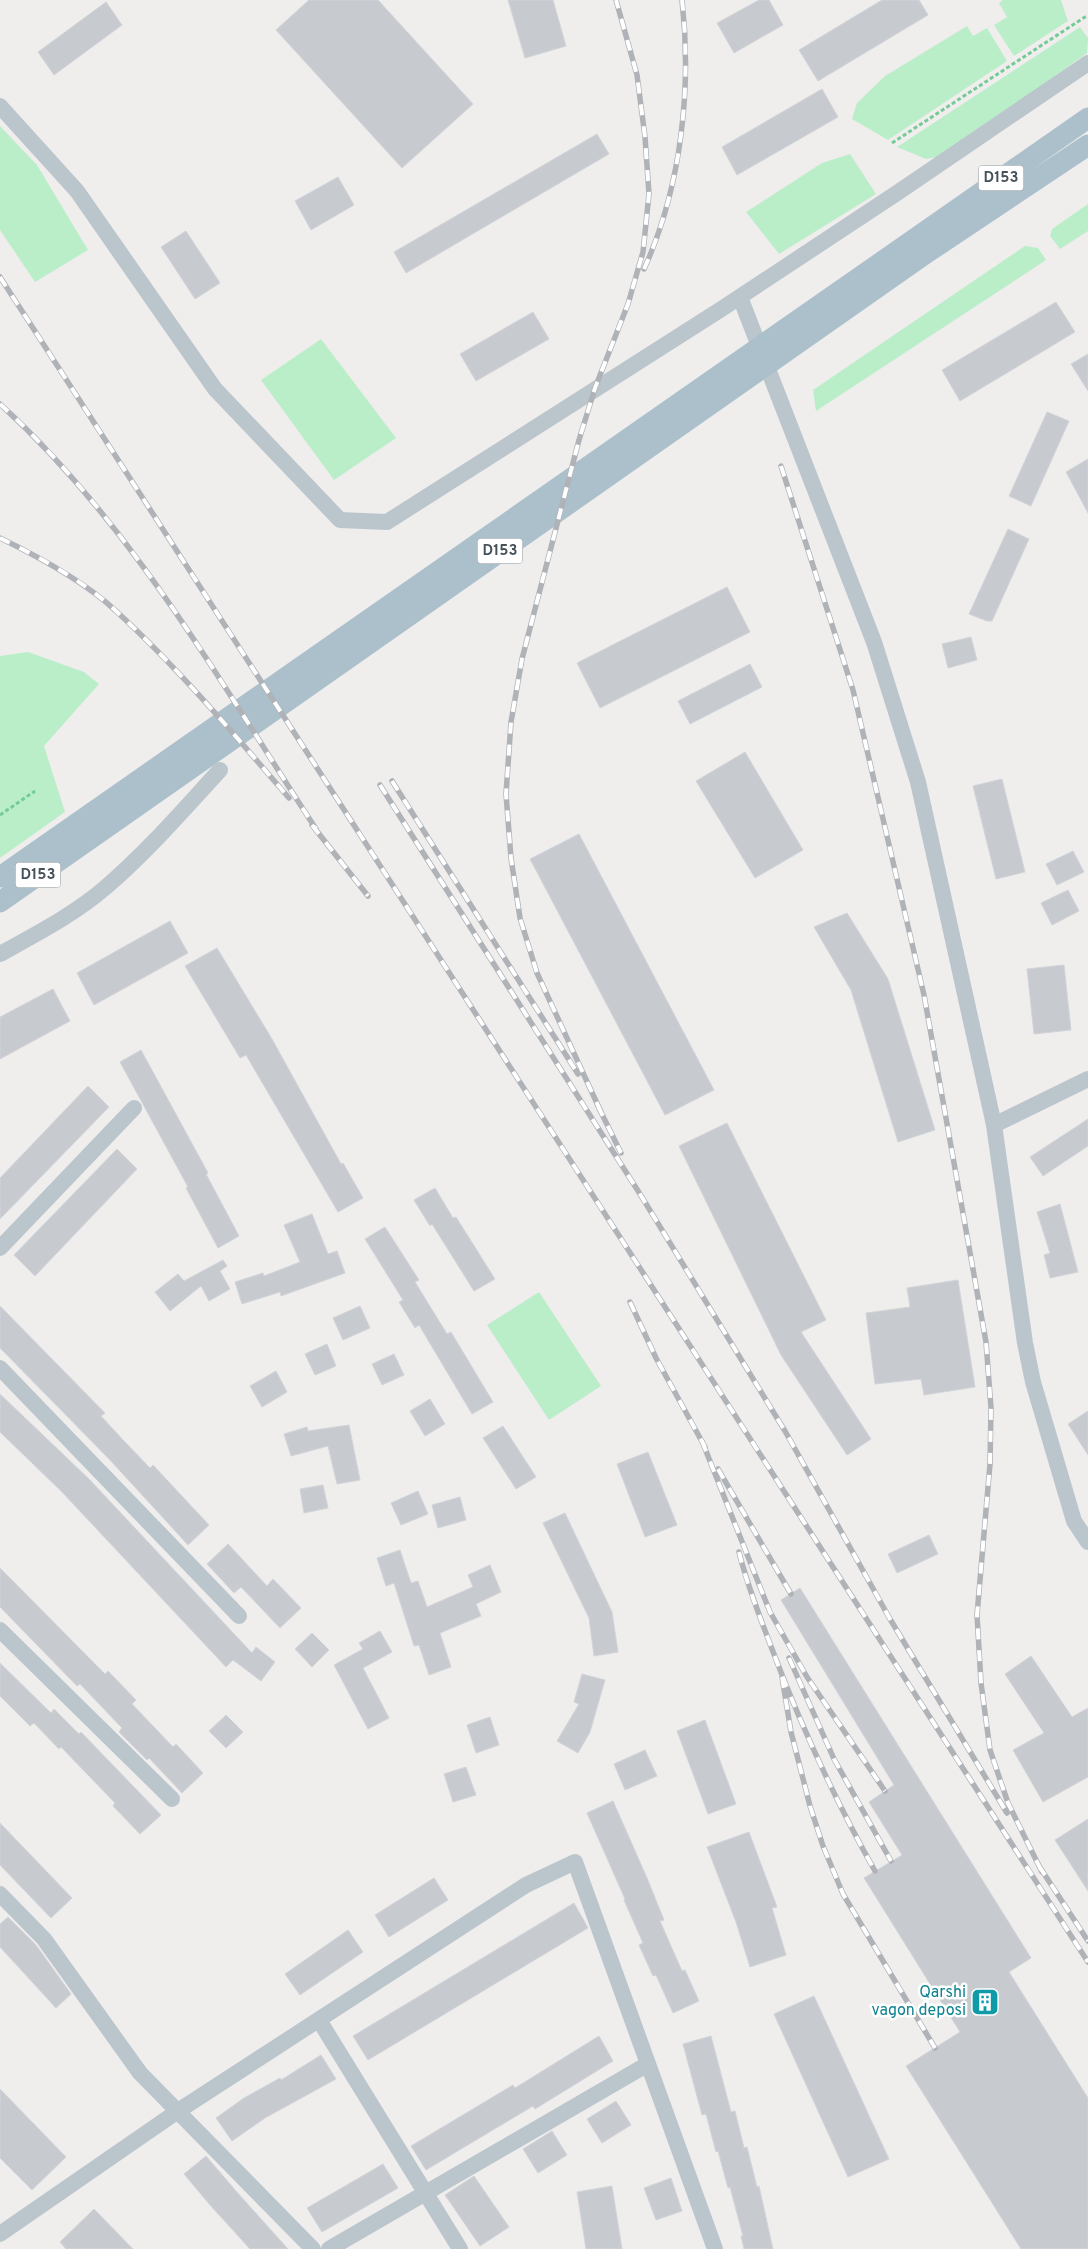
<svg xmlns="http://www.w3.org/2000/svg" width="1088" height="2249" font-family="Overpass,sans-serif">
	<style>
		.green { fill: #baeec9 }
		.building { fill: #c7cbd0; stroke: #d1d4d9 }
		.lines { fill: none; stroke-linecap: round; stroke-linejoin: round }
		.path { stroke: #73cc97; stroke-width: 3; stroke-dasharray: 4 2.5; stroke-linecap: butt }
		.minor { stroke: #bbc6cc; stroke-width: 16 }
		.major { stroke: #acc0cc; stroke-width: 21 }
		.rail-casing { stroke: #afb3b7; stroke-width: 5.5 }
		.rail { stroke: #fff; stroke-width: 4; stroke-dasharray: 11; stroke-linecap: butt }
		.labels { text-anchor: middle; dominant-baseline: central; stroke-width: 5; stroke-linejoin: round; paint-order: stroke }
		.shield { fill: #fff; stroke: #7d868c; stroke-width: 1 }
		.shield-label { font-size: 15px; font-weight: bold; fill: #45525a }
		.culture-label { font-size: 16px; fill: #0d838f; stroke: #fff; text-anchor: end }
	</style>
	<rect width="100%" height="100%" fill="#f0eded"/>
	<path class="green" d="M1003,0H1061L1068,21L1014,56L994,25L1007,17L999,3Z
		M967,26L973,36L987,28L1007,61L888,140L852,119L857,103L885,76Z
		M1080,27L1088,38L1087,53L944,156L926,159L897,147Z
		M0,126L37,165L88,250L35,282L0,230Z
		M850,154L876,194L779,254L746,212L822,163Z
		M1088,204V231L1060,249L1050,236L1052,229Z
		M1025,246L1038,248L1046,260L816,411L813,390Z
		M321,339L396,438L334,480L261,380Z
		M28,652L84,672L99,684L44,746L65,812L0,858V656Z
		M539,1292L601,1386L549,1420L487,1325Z"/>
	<path class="building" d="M309,0H378L473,104L402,168L276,30Z
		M508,0H553L566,46L525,58Z
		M759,0H769L783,25L734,53L717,23Z
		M882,0H919L928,15L818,81L799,50Z
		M106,2L122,25L54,75L38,52Z
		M822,89L838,117L737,175L722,147Z
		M597,134L609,154L406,273L394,252Z
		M338,177L354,205L311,230L295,201Z
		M186,231L220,283L195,299L161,247Z
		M1056,302L1075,332L960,401L942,370Z
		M533,312L549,339L476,381L460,354Z
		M1088,354V391L1071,364Z
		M1047,412L1069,421L1031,506L1009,496Z
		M1088,459V513L1066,472Z
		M1008,529L1029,539L992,621H987L969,614Z
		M727,587L750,632L600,708L577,663Z
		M971,637L977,660L948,668L942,644Z
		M750,664L762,687L690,724L678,701Z
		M745,752L803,850L755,878L696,781Z
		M1002,779L1025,872L996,879L973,786Z
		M579,834L714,1090L665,1115L530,859Z
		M1073,851L1084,872L1057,885L1046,864Z
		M1068,890L1079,911L1052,925L1041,903Z
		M847,913L888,979L935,1130L898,1142L851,990L814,927Z
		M170,921L188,953L94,1005L77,973Z
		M217,948L272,1039L341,1164L343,1163L363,1198L338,1212L246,1055L240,1058L185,966Z
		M1064,965L1071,1030L1034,1034L1027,969Z
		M53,989L70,1021L0,1059V1017Z
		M141,1050L208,1173L206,1174L239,1236L218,1248L186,1188L188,1187L120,1062Z
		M88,1086L109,1107L0,1219V1178Z
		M1088,1119V1146L1043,1176L1030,1157Z
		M727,1123L826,1320L801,1332L871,1439L847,1455L781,1355L679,1146Z
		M117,1149L137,1169L35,1276L14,1255Z
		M435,1188L453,1218L456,1217L495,1279L474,1291L432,1224L430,1226L414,1200Z
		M1060,1204L1078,1272L1050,1278L1044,1255L1050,1253L1037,1212Z
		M312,1214L328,1254L337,1251L345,1273L281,1296L280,1292L242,1304L235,1282L263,1273L264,1276L300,1262L284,1225Z
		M385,1227L419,1280L415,1282L447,1334L451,1332L493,1402L472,1414L419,1325L415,1328L399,1302L403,1300L365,1239Z
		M223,1260L227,1266L220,1271L230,1289L209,1301L201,1286L170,1311L155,1292L178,1274L184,1281Z
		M958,1280L975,1387L924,1395L921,1379L875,1384L866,1313L910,1307L907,1288Z
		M0,1306L105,1413L101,1416L125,1442L150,1468L153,1465L209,1525L188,1545L110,1460L0,1348Z
		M360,1306L370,1328L343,1340L333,1318Z
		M327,1344L336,1366L315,1375L305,1354Z
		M394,1354L404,1375L382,1385L372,1364Z
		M276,1371L287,1392L262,1407L250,1386Z
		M0,1394L89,1479L252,1653L256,1647L275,1662L261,1681L233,1660L226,1667L62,1492L0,1432Z
		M430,1399L445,1424L425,1436L410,1411Z
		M1088,1411V1455L1068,1424Z
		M349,1425L360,1480L337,1484L328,1446L291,1456L284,1434L307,1427L308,1431Z
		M503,1426L536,1477L516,1489L483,1438Z
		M648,1452L677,1525L645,1537L617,1464Z
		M323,1485L328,1508L304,1513L300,1489Z
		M418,1491L428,1514L401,1525L391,1503Z
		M460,1497L466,1520L438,1528L432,1505Z
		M565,1513L612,1612L618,1652L594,1656L589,1618L543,1523Z
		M929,1535L938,1554L897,1573L888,1554Z
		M228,1544L267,1586L273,1579L301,1608L280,1628L241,1587L234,1593L207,1564Z
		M400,1550L411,1583L418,1581L427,1607L473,1587L468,1575L490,1565L501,1592L476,1604L481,1616L440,1633L451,1667L429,1675L419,1645L414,1646L394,1583L386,1586L377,1558Z
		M0,1568L105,1674L108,1671L136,1700L132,1704L173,1747L176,1744L203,1773L182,1793L149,1758L147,1760L119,1732L122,1728L80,1684L77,1686L0,1607Z
		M800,1588L1031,1958L1009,1972L1088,2098V2249H1021L906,2066L960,2032L864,1878L902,1855L869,1802L894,1785L781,1600Z
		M380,1631L392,1652L363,1668L389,1718L368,1729L334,1665L363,1649L359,1643Z
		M312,1633L329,1650L312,1667L295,1649Z
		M1031,1656L1072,1717L1088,1708V1777L1043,1802L1013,1750L1044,1733L1005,1674Z
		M0,1663L51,1713L54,1709L79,1734L81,1732L161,1815L140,1834L113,1806L115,1803L61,1747L59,1749L34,1723L30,1726L0,1696Z
		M582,1674L605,1680L590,1732L578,1753L557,1741L579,1704L574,1702Z
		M226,1715L243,1732L226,1748L209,1731Z
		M490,1717L499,1745L476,1753L467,1725Z
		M705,1720L736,1804L708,1814L677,1731Z
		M645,1750L657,1776L625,1790L614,1764Z
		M466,1767L476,1795L453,1802L444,1774Z
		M613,1801L647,1878L664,1920L660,1921L682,1971L685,1970L699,2001L673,2013L656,1975L653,1976L639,1945L643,1943L624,1900L625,1899L587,1813Z
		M1088,1819V1891L1055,1840Z
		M0,1823L72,1898L51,1918L0,1865Z
		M749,1832L777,1907L772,1908L786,1955L750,1967L736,1922L707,1847Z
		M434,1878L448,1900L389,1937L375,1915Z
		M574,1903L588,1928L368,2060L353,2036Z
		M8,1917L36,1945L71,1994L56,2008L0,1947V1924Z
		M348,1930L363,1952L300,1995L285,1974Z
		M814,1996L889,2159L848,2177L774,2014Z
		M599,2036L613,2061L535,2109L533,2106L426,2170L411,2146L513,2085L515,2088Z
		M711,2036L731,2112L735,2111L744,2148L747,2147L757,2187L759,2186L773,2249H744L741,2236H743L730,2187L728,2188L718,2151L716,2152L706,2114L702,2115L683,2044Z
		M321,2055L336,2079L265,2118L232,2141L216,2118L244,2098L280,2078L281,2080Z
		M0,2089L66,2157L32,2190L0,2158Z
		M616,2101L631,2125L602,2143L587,2119Z
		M552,2131L567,2155L538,2173L523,2149Z
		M206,2156L236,2191L288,2249H250L210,2205L184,2174Z
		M383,2164L398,2188L322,2232L307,2208Z
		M474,2176L509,2227L480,2246L445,2195Z
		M671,2178L682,2211L656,2220L644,2188Z
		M612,2186L622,2249H586L577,2192Z
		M94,2209L133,2249H66L60,2242Z"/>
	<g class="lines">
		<path class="path" d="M892,143L1088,15
			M0,815L35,791"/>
		<path class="minor" d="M0,106L77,191L215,389L340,520L387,522L723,308L897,193L1088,63
			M740,297L874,642L918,782L994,1125L1025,1343L1033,1382L1074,1521L1088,1542
			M0,954C36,934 75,914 106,887C147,852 183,810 220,770
			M994,1125L1088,1079
			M0,1248L134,1108
			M0,1368L239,1616
			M0,1630L172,1799
			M0,1894L44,1939L140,2073L313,2249
			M319,2020L460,2249
			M0,2234L178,2111L526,1885L575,1862L715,2249
			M329,2249L648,2064"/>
		<path class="major" d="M0,877L1088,118
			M0,902L925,254L1088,145"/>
		<defs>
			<path id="rail" d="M644,269C681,188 692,89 682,0
				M0,277L1088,1962
				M0,404C131,523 220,682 316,829
				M781,466L853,690L924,995L986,1342L991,1408L990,1464L977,1615L981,1683L990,1750L1008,1803L1042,1872
				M0,538C39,557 84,581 116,611C178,668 234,734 289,798
				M392,781L578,1074
				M380,785L640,1194L785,1431L890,1619L1007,1813
				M312,825L368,896
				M598,1106L621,1153
				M601,1112L537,973L520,918L511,858L506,794L511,722L522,659L579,440L595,388L628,304L643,252L649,194L645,137L637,75L616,0
				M630,1302L656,1358L705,1447
				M702,1441L770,1612L807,1677L885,1791
				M718,1469L791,1594
				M739,1552C747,1585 760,1617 772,1649C801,1726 835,1800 875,1871
				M789,1658L834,1759L891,1861
				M782,1677L791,1732L810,1806L823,1846L843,1894L935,2048
				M1039,1866L1088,1941"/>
		</defs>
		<use href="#rail" class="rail-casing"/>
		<use href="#rail" class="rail"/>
	</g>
	<defs>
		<symbol id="building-square" viewBox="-11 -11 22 22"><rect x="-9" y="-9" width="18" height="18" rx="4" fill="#0f9aa8" stroke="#fff"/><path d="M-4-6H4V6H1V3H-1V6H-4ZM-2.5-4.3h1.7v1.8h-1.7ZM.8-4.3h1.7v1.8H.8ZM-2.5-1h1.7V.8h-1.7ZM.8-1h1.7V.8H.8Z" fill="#fff"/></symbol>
	</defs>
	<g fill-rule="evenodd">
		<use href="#building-square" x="969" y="1986" width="32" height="32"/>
	</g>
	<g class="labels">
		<g class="shield">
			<rect x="978.5" y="165.5" width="45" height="25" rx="4"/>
			<rect x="477.5" y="538.5" width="45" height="25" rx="4"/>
			<rect x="15.5" y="862.5" width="45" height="25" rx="4"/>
		</g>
		<g class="shield-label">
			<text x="1001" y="178">D153</text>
			<text x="500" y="551">D153</text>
			<text x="38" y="875">D153</text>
		</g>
		<g class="culture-label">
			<text x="966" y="1993">Qarshi<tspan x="966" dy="18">vagon deposi</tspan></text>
		</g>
	</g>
</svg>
